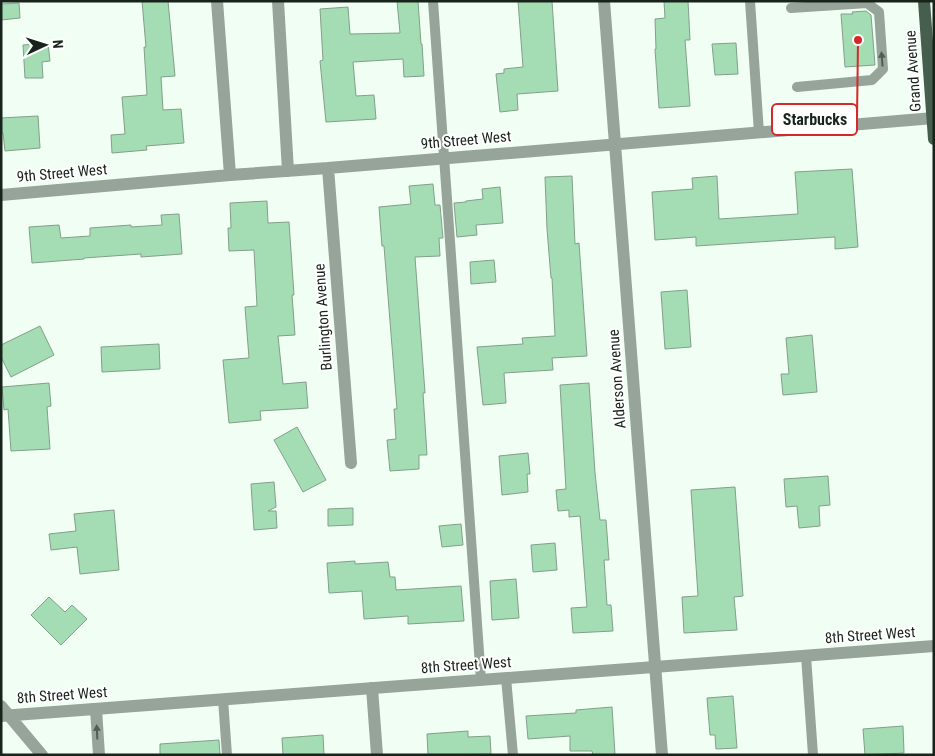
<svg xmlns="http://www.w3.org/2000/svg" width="935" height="756" font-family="'Roboto Condensed',sans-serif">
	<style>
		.building { fill: #a4ddb4; stroke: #81a089 }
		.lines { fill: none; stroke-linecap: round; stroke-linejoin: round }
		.service { stroke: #97a49a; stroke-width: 10 }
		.minor { stroke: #97a49a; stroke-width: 12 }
		.tertiary { stroke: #97a49a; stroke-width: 12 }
		.primary { stroke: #465e4d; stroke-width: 12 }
		.oneway { fill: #515e54 }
		.labels { text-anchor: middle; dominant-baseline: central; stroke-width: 4; stroke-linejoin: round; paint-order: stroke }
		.street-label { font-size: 15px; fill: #18241b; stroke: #fff }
		.leader { fill: none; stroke: #d62828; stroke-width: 2 }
		.callout-dot { fill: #d62828; stroke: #fff; stroke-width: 2 }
		.callout { fill: #fff; stroke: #d62828; stroke-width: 2 }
		.callout-label { font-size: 16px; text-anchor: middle; font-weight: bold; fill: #18241b }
	</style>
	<rect width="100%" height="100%" fill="#f1fef4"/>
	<path class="building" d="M142,1H168L175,76L161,77L163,110L181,109L184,143L146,146L147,150L112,153L111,135L125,134L122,97L147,95L144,47H146Z
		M397,1H418L421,44H422L424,76L404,77L403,59L353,62L356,96L374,95L376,119L326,122L320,61L323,60L320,9L348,7L350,34L400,33Z
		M518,1H552L558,91L517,94L518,110L500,112L496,74L504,73V69L523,67Z
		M664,1H688L690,40H685L690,106L659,108L655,49H656L655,19L665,18Z
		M19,3L20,18L1,20V4Z
		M866,11L871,15L875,65L845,67L841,14H853L852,12Z
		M48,43L50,61L42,62L43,78H25L23,45Z
		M736,43L738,74L715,75L712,44Z
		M38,116L40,148L5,151L3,133H1V118Z
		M852,169L858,247L835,249V237L696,246V237L655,240L652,192L693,189L692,178L717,176L719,219L798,214L795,172Z
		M572,176L575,244L579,243L587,356L552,358L553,370L504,373L506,403L483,405L477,347L523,344L522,338L555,336L552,278H551L547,229L545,177Z
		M433,184L435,205H440L443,238H439L440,256L415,257L425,393H423L427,455H419V469L390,471L387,440L396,439L394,409H397L384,246H382L379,207L411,204L409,186Z
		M500,187L503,223L476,225L477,235L457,237L454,203L466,202V201L483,199L482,189Z
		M267,201L268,223L289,222L294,295H292L295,335L278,336L283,384L306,382L308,408L260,411L261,420L229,423L223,360L249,358L245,307L257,306L254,250L229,251L228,228H231L230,203Z
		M179,214L182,254L141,257V254L84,258V259L32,263L29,227L59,225L61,238L90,236V228L131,225V227L162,225L161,215Z
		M494,260L496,282L471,284L470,262Z
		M687,290L691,347L665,349L661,292Z
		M40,326L54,355L11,377L1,357V345Z
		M812,335L817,392L783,395L781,374H789L786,338Z
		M159,344L160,369L102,372L101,347Z
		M49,383L51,406L47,407L50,449L11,451L8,409L4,410L2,387Z
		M589,383L595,473L600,520H606L609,560H604L607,605H611L613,631L573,633L571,608L587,607L580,516L569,517V510L558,511L556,490L566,489L560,385Z
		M297,427L326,480L303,492L274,440Z
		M528,453L530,474H527L528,492L502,495L499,456Z
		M828,476L830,505L819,506L820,526L799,528L797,506L786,507L784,479Z
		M274,482L276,507L268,511H276L277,528L254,530L251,484Z
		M735,487L743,596L734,597L737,630L684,633L682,597L698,596L691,490Z
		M353,508V525L328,526V509Z
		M114,510L119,570L80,574L77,547L51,550L49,534L76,531L74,514Z
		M461,524L463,545L442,547L439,526Z
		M555,543L557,570L533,572L531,545Z
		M355,561V564L388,562L390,577H395L396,590L461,586L464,621L408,624V616L364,619L362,591L329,593L327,563Z
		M516,579L519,618L492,620L490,581Z
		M49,597L65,612L72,605L87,619L61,645L31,615Z
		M733,696L737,748L716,749L715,735H710L707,698Z
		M612,707L615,755H593L592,751H570V736L528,739L526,716L576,713V710Z
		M903,726L904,753L865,755L863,729Z
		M468,731V737L490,736L491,754L428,755L427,734Z
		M323,735L324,755H283L282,738Z
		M219,740L220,755H160V744Z"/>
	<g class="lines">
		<path class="service" d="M433,1L481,680
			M750,1L759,133
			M791,8L867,3L879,12L883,69L872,80L797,87
			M806,656L813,755
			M506,678L513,755
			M223,699L227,755"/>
		<path class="minor" d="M217,1L230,175
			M278,1L288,171
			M604,1L662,755
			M328,168L351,463
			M1,195L230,175L328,168L934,118
			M372,688L377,755"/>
		<path class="tertiary" d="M1,706L42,755
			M96,709L99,755
			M1,716L934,646"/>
		<path class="primary" d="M924,1L934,139"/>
	</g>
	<defs><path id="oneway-solid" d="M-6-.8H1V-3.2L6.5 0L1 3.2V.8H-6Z" transform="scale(1.25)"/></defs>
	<g class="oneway">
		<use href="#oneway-solid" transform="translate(882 59) rotate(-94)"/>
		<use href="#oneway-solid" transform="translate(97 732) rotate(-93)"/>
	</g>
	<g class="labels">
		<g class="street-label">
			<text transform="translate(913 71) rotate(-94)">Grand Avenue</text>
			<text transform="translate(466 140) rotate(-5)">9th Street West</text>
			<text transform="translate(62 173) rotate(-5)">9th Street West</text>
			<text transform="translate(323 317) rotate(-94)">Burlington Avenue</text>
			<text transform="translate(617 379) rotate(-94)">Alderson Avenue</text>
			<text transform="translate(870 635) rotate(-4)">8th Street West</text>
			<text transform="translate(466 665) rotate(-4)">8th Street West</text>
			<text transform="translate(62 695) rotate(-4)">8th Street West</text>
		</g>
	</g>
	<path class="leader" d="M858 40L857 119"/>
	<circle class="callout-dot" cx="858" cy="40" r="5"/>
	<rect class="callout" x="772" y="104" width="85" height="31" rx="5"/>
	<g class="callout-label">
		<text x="815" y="125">Starbucks</text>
	</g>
	<rect width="935" height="756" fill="none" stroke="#18241b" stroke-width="5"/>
	<g transform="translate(45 45) rotate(86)" stroke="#ffffff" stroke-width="4" paint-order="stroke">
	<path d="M0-4L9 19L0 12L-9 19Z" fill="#18241b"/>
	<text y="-8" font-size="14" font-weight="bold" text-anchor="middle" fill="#18241b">N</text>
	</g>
</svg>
